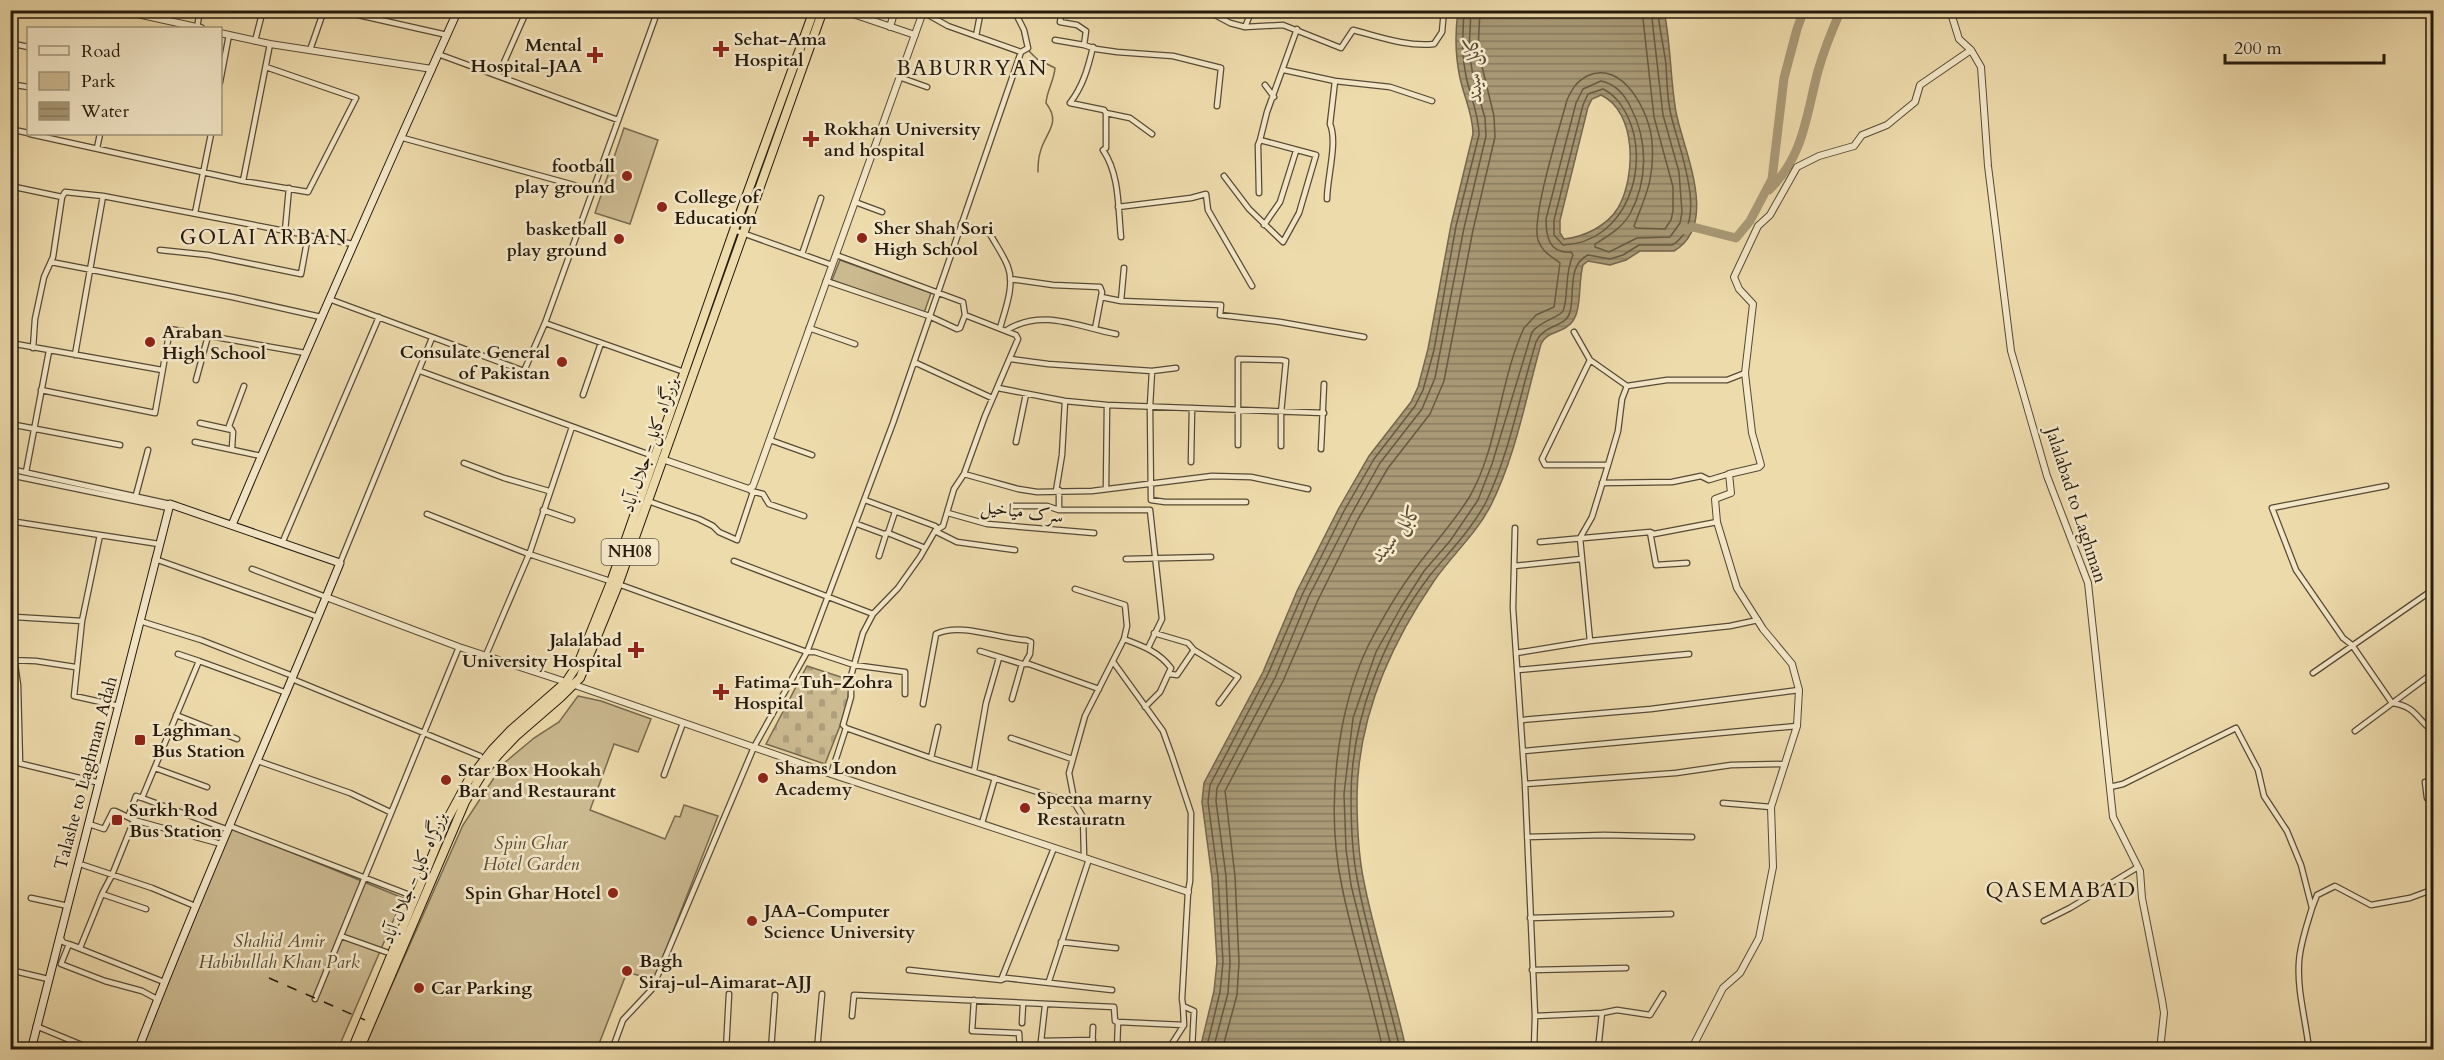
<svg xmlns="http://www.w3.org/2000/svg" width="2444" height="1060" font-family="Cardo,Amiri,serif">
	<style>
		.cemetery { fill: url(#cemetery-stones); stroke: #786a4f; stroke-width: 1.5 }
		.park { fill: #ccba91; stroke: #786a4f; stroke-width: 1.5 }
		.water { fill: url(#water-rules); stroke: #74664c; stroke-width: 1.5; fill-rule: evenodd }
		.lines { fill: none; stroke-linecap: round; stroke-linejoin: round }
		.shore { stroke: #665a42; stroke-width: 1.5 }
		.stream { stroke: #74664c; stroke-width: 1.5 }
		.river { stroke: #a99976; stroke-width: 9 }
		.minor-casing { stroke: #564a35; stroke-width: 7 }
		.tertiary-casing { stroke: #564a35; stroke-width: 8 }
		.secondary-casing { stroke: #241a0d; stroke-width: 9 }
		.trunk-casing { stroke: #241a0d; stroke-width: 10 }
		.minor { stroke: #f4e8c9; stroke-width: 4.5 }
		.tertiary { stroke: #f4e8c9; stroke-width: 6 }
		.secondary { stroke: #f4e8c9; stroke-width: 7 }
		.trunk { stroke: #eedbac; stroke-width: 8 }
		.rail { stroke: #241a0d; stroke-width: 1.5; stroke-dasharray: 10 10; stroke-linecap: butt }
		.poi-dot { fill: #8f2418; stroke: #f4e8c9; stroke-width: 2 }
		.labels { text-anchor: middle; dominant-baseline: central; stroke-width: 5; stroke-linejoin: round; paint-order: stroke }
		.shield { fill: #f4e8c9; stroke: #625845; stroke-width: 1.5 }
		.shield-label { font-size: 16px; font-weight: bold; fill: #241a0d }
		.poi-label { font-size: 18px; font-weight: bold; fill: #241a0d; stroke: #f4e8c9; text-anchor: start }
		.street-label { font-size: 18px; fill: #241a0d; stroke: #f4e8c9 }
		.park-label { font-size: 18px; font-style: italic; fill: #564a35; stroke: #f4e8c9 }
		.water-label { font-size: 20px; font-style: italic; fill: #594d37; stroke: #f4e8c9 }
		.quarter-label { font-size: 21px; letter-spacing: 1.5px; fill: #241a0d; stroke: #f4e8c9 }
	</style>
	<defs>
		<pattern id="cemetery-stones" width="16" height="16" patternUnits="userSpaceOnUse" patternTransform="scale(1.5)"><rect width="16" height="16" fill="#ccba91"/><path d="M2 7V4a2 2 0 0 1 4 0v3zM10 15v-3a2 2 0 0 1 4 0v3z" fill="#af9f7c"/></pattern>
		<pattern id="water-rules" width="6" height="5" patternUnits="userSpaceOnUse" patternTransform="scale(1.5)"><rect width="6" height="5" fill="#a99976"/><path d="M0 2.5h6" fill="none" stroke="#897c5f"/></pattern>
	</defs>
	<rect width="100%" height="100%" fill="#eedbac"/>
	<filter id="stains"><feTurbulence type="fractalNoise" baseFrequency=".00333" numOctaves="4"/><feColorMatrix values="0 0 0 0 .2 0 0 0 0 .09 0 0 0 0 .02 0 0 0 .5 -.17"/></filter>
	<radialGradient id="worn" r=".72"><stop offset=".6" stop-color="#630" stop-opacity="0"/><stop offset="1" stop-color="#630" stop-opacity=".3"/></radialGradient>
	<path class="cemetery" d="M807,666L850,680L847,708L825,764L766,744Z"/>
	<path class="park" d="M624,128L658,140L630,224L595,213Z
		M840,260L931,293L924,313L832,280Z
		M578,696L601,701L651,719L638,752L614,744L590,810L665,839L675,816L680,817L684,805L718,816L654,980L627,972L597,1049L363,1050L463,825L503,764L534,738L559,722Z
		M230,827L403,898L338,1049L141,1050Z"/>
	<path class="water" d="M1458,11H1664C1671,44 1670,78 1676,112C1683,150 1720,224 1674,251H1640L1626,260L1610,265L1588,261L1583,265C1578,281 1582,311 1572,322C1563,334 1548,330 1541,344C1526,397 1516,455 1491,505C1477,533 1452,555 1434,581C1390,645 1358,717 1357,796C1357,824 1358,854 1364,882C1375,938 1394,993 1406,1049H1200L1214,991L1217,962L1212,878L1202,802L1204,783L1263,672L1297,591L1339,508L1369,456L1411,402L1418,387L1428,349L1451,225L1473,134C1473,114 1464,97 1460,78C1455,55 1455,33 1458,11ZM1601,95C1637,112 1636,177 1618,208C1607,226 1584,237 1564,239L1560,233V220L1588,107L1592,99Z"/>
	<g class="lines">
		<path class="shore" d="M1603,89C1615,95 1621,104 1627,115C1652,166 1626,243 1563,245L1554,235V220L1583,105L1588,94Z
			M1206,1050L1220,992L1223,962L1218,877L1208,802L1210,785L1268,674L1303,593L1344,511L1374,459L1415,406L1423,390L1434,350L1456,226L1479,135C1479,114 1470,96 1466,76C1461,53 1463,33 1464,10
			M1213,1050L1228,993L1230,963L1226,876L1216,801L1217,788L1275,678L1309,596L1351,515L1380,463L1422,409L1435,378L1464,228L1486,136L1485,118L1473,76L1469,51L1471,10
			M1222,1050L1237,995L1239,962L1235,876L1225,791L1283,681L1318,600L1358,519L1388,468L1430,414L1444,381L1473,230L1495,137L1494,116L1478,50L1480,10
			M1383,1050C1371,995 1353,941 1342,887C1326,812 1335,715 1368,646C1382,619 1399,589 1418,565C1435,542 1455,521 1470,496C1498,447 1500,379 1524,328L1536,315L1554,307L1560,263C1551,256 1542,252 1538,240C1531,217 1560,127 1567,100C1572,89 1576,82 1587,76C1623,59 1650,113 1652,142C1655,177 1646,195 1634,226L1636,228L1665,229L1671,220L1673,211V187L1654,117L1642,10
			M1392,1050L1351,885L1346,849L1344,794L1353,718L1376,652L1401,607L1424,571L1450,541L1478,500L1492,464L1532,332C1540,321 1560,317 1563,311C1569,295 1564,275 1573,255L1571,252C1549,254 1546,236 1546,219L1576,103L1583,89L1601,81C1616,84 1625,95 1631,108C1648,141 1648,180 1630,214C1622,228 1608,236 1595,244V247L1609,252L1637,238L1670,237L1680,223L1682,212L1679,172L1663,115L1651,10
			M1400,1050C1388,993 1368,939 1358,883C1352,855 1351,825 1351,797C1351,719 1384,635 1431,574C1450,551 1472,529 1486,502C1510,452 1520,394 1536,342C1545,323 1566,328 1570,312C1575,293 1567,265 1588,255L1610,259L1623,255L1639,245H1672C1711,223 1678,147 1671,115C1667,99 1667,82 1666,65C1664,47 1659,29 1658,10"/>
		<path class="stream" d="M1021,29L1025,45
			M1027,49L1037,59L1055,68C1054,81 1047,90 1046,103C1062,124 1045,132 1040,153C1038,159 1038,166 1038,172"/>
		<path class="river" d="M1769,190C1804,156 1806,116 1818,71C1824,50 1832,30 1841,10
			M1682,230L1693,227L1736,238L1750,221L1772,179L1784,78L1797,29L1804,10"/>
		<defs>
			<path id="minor" d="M336,10L447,35
				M1014,10L1024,30L1028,48L1021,52
				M1062,10L1060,22L1077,25L1086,31L1084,45L1096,49L1117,52L1173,56L1221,68L1217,106
				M1191,10L1215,15L1230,23L1245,27L1283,25L1341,48L1353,30C1380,37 1407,47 1434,44L1442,32L1444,10
				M1245,27L1252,10
				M197,28L200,10
				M976,36L981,10
				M1055,40L1084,45
				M255,41L263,10
				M10,43L28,47
				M1093,47C1088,68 1083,86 1070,103L1104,110L1106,113V148L1103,150C1120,175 1118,209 1121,237
				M310,50L324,10
				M438,54L618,120
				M1284,70L1335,81L1390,87L1432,101
				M498,76L527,10
				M899,77L927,87
				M220,82L229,35
				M10,84L28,87
				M1265,85L1274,97
				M1106,113L1130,118L1152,134
				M10,129L28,133
				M30,134L243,181L308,192L356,98L266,67
				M403,138L592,190
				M97,148L100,134
				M1224,176L1249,209L1283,242L1299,213L1316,155L1260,140L1267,112L1297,29
				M243,181L270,44
				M10,186L62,197
				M1259,193L1258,145L1260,140
				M1327,199C1327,178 1338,142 1330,124L1335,81
				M855,202L882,212
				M1118,207L1191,198L1206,194L1208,210L1252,286
				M195,213L211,134
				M961,224L990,234C996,245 1004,256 1008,267C1015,285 1005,310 1000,328
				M1264,225L1280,202L1296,151
				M734,230L832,265
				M285,231L289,188
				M160,250L208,255L301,274L308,236
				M802,254L821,198
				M51,262L232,297L321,317
				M1010,279L1053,285L1100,287L1102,292L1095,329
				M826,281L929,316L957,329L960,328L965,315L963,302L836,255
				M1101,297L1121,301L1221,305L1220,315L1280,322L1364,337
				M329,299L524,371L545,323L658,10
				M1121,301L1124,268
				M545,323L684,372
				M809,328L855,344
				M1007,330C1043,308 1078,327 1116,334
				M1574,332L1590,360L1627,386
				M10,343L162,370
				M33,348L35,319L44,277L53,257L62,197L65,192L103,196L353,244
				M75,355L103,196
				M1011,359L1048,364L1152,371L1176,368
				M1590,360L1542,459L1545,465H1608
				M914,362L992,398
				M420,371L656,457
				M1152,371L1150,406L1151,500L1165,502H1246
				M196,380L208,336
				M244,386L229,426L233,432L232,448L233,450L261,456
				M998,388L1065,401L1107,405L1324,413
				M41,390L155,413L170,329L305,353
				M583,395L601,343
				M200,423L232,430
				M10,424L120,445
				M770,440L812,455
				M195,442L233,450
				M1016,442L1026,394
				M1238,445V359L1281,360L1286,361L1281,413V446
				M1321,449L1324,384
				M1191,462L1192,408
				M464,463L504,478L549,491
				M10,469L170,504
				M26,472L49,351
				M964,474L1018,489L1037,492L1092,491L1212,476L1251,477L1308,489
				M10,475L169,508
				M1602,483L1672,482L1701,476L1709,480L1729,474
				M2386,486L2272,508L2296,570L2343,638L2352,645L2392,703C2416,706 2417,720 2434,732
				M1106,489L1107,405
				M751,491L763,494L769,504L804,516
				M1056,491L1062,455L1065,401
				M136,495L148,450
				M865,500L935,526L938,529
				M648,501L699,519L713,526L719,532L737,540L753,492
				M1012,506H1047L1059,510V490
				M543,510L572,520
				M1059,510H1150L1162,619L1148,648
				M948,513L987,524L1094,533
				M427,514L526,553L610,581
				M10,521L100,535
				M857,524L884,534L888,533L925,548
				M1515,528L1513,608L1516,653
				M935,531L957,542L1015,550
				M1650,532L1656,565L1687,563
				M888,533L895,512
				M283,541L379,317
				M1540,542L1650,532L1654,534L1717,522
				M879,556L886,534
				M155,559L318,617
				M1126,559L1211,557
				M734,561L873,614
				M340,563L432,338
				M1514,566L1581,559
				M252,569L326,597
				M618,584L807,652H815L854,665L905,672V694
				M1075,589L1125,605L1127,626L1124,639
				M15,617L82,621
				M140,621L201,640L293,676
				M10,630L18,685L20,763
				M1154,633L1188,643L1194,650L1238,677L1219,703
				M1590,641L1730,626L1758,620
				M980,651L1022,664H1029L1099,689
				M178,654L199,661
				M486,655L530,552L572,427
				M10,660L36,661L75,667
				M1114,663L1163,731L1172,756L1191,813L1190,881L1188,892L1182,999L1183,1006L1194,1011L1192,1050
				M1518,670L1689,654
				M2313,673L2434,589
				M1170,674L1177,675L1194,650
				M292,679L480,756
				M1012,699L1022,664
				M923,704L936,634C961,622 999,639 1026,640L1031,642L1030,654L1025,663
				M119,706L74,696L82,621L100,535L159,544
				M176,715L237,739
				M1522,720L1651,709L1799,690
				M846,728L931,758L1075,804
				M2355,731L2434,672
				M1011,738L1072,759
				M1524,751L1797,726
				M931,758L938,727
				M10,761L100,783
				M258,761L350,793L390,812
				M155,768L207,787
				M974,771L986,703L999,658
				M831,774L846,728L843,725L851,697V676L863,633L873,614L898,588L920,557L935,531L943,526L954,489L964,474L985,416L1018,339L1016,335L965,315
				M664,775L683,723
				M2425,782L2427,798L2434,799
				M1525,784L1676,773L1731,765L1785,764
				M2110,787L2123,784L2236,728L2258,770L2264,796L2287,831L2301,865L2312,908L2317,895L2335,886L2371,905L2410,898L2434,889
				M142,798L226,829
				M1723,803L1771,807
				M982,823L995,778
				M89,824L104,829L113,811H115L134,820L221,844
				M230,826L415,897
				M1527,837L1604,835L1692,837
				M1084,857L1083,817L1075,804L1069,773L1085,716L1124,639C1143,646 1159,652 1171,668L1160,692L1145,707
				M83,865L152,888L195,906
				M102,894L146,909
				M31,898L68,906
				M1530,918L1671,914
				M2044,921L2070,908L2138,867
				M341,936L386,952
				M60,937L63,942L164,982
				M1061,942L1116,948
				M10,970L48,979
				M909,970L1001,980L1006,978L1112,990
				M1532,970L1626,968
				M1001,980L1054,848
				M1049,981L1089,859
				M157,999L142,991L105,981L61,964L69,944L80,948L102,894L112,875L134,820L129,815L136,796L142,798L199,661L287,693
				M315,999L459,647
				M974,1000L972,1031L1019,1033L1020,1050
				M1045,1006L1041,1041L1093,1040
				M852,1016L854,995L1114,1007L1115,1021L1118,1022
				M1535,1016L1602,1013L1617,1010L1650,1015L1663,994
				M1022,1023L1023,1004
				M36,1026L94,1050
				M614,1045L629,1050
				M612,1050L623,1020L652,989L754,747L807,652L893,423L1021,52L948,26L923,12
				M726,1050L729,994
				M771,1050L775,995
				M817,1050L822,994
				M1092,1050L1093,1027
				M1117,1050L1118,1022L1184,1025
				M1168,1050L1184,1025L1183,1006
				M1534,1050L1535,1016L1525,784L1516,653L1590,641L1580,538L1592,517L1608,465L1618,431L1622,399L1627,386L1667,380H1727L1745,373
				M1598,1050L1602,1013
				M2309,1050C2306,1020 2297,992 2299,962C2300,944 2307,925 2312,908"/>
			<path id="tertiary" d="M119,10L201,28
				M841,10L915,35
				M1950,10L1959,39L1971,50L1981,67L1988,166L2011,351L2047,476L2088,583L2113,817L2140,871L2142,898L2162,1000L2164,1013L2160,1050
				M890,27L895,10
				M220,33L270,44L432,69
				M662,459L749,489L753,486L923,12L920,10
				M326,597L459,647L566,682L831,774L1188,892
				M1691,1050L1723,988L1740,973L1759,938L1773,867L1771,807L1797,726L1799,690L1792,664L1763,629L1737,588L1717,522L1715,499L1731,493L1729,474L1759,467L1761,465L1752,433L1745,373L1753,304L1739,289L1734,277L1758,226L1770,215L1797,167L1819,156L1854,146L1862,135L1887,125L1915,102L1920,85L1971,50"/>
			<path id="secondary" d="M232,525C305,353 381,181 458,10
				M31,1050L170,504L340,563C274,726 201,885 138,1050"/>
			<path id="trunk" d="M352,1050L447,820L468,781L492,750L511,730L566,682L578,664L611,582L734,230L814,10
				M359,1050L465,802L481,776L498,755L516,736L561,697L580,678L618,585L823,10"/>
		</defs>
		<use href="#minor" class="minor-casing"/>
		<use href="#tertiary" class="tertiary-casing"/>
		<use href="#secondary" class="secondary-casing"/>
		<use href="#trunk" class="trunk-casing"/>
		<use href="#minor" class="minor"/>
		<use href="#tertiary" class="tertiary"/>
		<use href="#secondary" class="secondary"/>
		<use href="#trunk" class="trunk"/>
		<path class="rail" d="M269,978L365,1020"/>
	</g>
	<g class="poi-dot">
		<path d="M718 40h6v6h6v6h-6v6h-6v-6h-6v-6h6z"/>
		<path d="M592 46h6v6h6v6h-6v6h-6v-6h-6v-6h6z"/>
		<path d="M808 130h6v6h6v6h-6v6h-6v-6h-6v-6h6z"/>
		<circle cx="627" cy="176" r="6"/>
		<circle cx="662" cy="207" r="6"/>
		<circle cx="862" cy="238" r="6"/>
		<circle cx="619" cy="239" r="6"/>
		<circle cx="150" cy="342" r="6"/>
		<circle cx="562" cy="362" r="6"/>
		<path d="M633 641h6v6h6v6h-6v6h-6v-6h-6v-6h6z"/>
		<path d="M718 683h6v6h6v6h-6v6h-6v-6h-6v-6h6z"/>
		<rect x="134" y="734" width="12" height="12" rx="3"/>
		<circle cx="763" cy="778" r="6"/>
		<circle cx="446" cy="780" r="6"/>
		<circle cx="1025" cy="808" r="6"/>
		<rect x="111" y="814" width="12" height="12" rx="3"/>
		<circle cx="613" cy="893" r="6"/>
		<circle cx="752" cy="921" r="6"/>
		<circle cx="627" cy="971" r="6"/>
		<circle cx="419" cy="988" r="6"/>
	</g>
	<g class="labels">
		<rect class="shield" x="601.5" y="539" width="57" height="26" rx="4.5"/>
		<g class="shield-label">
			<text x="630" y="552">NH08</text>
		</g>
		<g class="poi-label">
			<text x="734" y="39">Sehat-Ama<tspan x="734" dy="21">Hospital</tspan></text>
			<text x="582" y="45" text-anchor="end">Mental<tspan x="582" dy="21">Hospital-JAA</tspan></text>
			<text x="824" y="129">Rokhan University<tspan x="824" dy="21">and hospital</tspan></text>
			<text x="615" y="166" text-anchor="end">football<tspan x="615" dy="21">play ground</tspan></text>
			<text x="674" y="197">College of<tspan x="674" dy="21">Education</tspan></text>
			<text x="874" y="228">Sher Shah Sori<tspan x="874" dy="21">High School</tspan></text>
			<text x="607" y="229" text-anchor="end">basketball<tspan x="607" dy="21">play ground</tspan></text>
			<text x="162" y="332">Araban<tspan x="162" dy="21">High School</tspan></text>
			<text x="550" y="352" text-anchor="end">Consulate General<tspan x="550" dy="21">of Pakistan</tspan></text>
			<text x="622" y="640" text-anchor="end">Jalalabad<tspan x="622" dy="21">University Hospital</tspan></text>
			<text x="734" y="682">Fatima-Tuh-Zohra<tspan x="734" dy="21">Hospital</tspan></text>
			<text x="152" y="730">Laghman<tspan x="152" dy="21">Bus Station</tspan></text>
			<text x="775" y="768">Shams London<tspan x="775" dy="21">Academy</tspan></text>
			<text x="458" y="770">Star Box Hookah<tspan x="458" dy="21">Bar and Restaurant</tspan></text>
			<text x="1037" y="798">Speena marny<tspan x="1037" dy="21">Restauratn</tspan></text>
			<text x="129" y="810">Surkh Rod<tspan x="129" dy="21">Bus Station</tspan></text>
			<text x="601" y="893" text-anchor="end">Spin Ghar Hotel</text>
			<text x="764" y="911">JAA-Computer<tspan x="764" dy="21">Science University</tspan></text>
			<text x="639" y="961">Bagh<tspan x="639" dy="21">Siraj-ul-Aimarat-AJJ</tspan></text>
			<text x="431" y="988">Car Parking</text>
		</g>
		<g class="street-label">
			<text transform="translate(650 445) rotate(-71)">بزرگراه کابل- جلال آباد</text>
			<text transform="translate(2076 505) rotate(72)">Jalalabad to Laghman</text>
			<text transform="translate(1022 512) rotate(7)">سرک میاخیل</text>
			<text transform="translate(86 773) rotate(-75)">Talashe to Laghman Adah</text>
			<text transform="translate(414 878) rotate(-67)">بزرگراه کابل- جلال آباد</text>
		</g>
		<g class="park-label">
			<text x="531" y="843">Spin Ghar<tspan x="531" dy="21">Hotel Garden</tspan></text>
			<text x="279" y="941">Shahid Amir<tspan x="279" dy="21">Habibullah Khan Park</tspan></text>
		</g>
		<g class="water-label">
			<text transform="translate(1473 69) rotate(-94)">کابل سيند</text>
			<text transform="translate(1396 533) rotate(-51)">کابل سيند</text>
		</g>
		<g class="quarter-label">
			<text x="972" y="68">BABURRYAN</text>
			<text x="264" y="237">GOLAI ARBAN</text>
			<text x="2061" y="890">QASEMABAD</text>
		</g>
	</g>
	<rect width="2444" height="1060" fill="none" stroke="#eedbac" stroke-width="36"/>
	<rect x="12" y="12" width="2420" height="1036" fill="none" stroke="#241a0d" stroke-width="3"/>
	<rect x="18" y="18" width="2408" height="1024" fill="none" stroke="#241a0d" stroke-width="1.5"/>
	<rect x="27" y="27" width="195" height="108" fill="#f4e8c9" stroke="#a1967e" stroke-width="1.5"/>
	<rect x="39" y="46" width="30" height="9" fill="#f4e8c9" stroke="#a1967e" stroke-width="1.5"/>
	<text x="81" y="57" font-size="18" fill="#241a0d">Road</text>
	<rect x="39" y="72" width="30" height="18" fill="#ccba91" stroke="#a1967e" stroke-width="1.5"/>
	<text x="81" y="87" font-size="18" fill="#241a0d">Park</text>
	<rect x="39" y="102" width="30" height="18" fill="url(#water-rules)" stroke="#a1967e" stroke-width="1.5"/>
	<text x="81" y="117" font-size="18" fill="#241a0d">Water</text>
	<path d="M2225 54v9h159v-9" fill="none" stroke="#241a0d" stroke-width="3"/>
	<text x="2234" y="54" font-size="18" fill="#241a0d" stroke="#f4e8c9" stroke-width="4.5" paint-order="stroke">200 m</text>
	<rect width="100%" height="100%" filter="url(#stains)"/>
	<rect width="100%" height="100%" fill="url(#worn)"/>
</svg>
